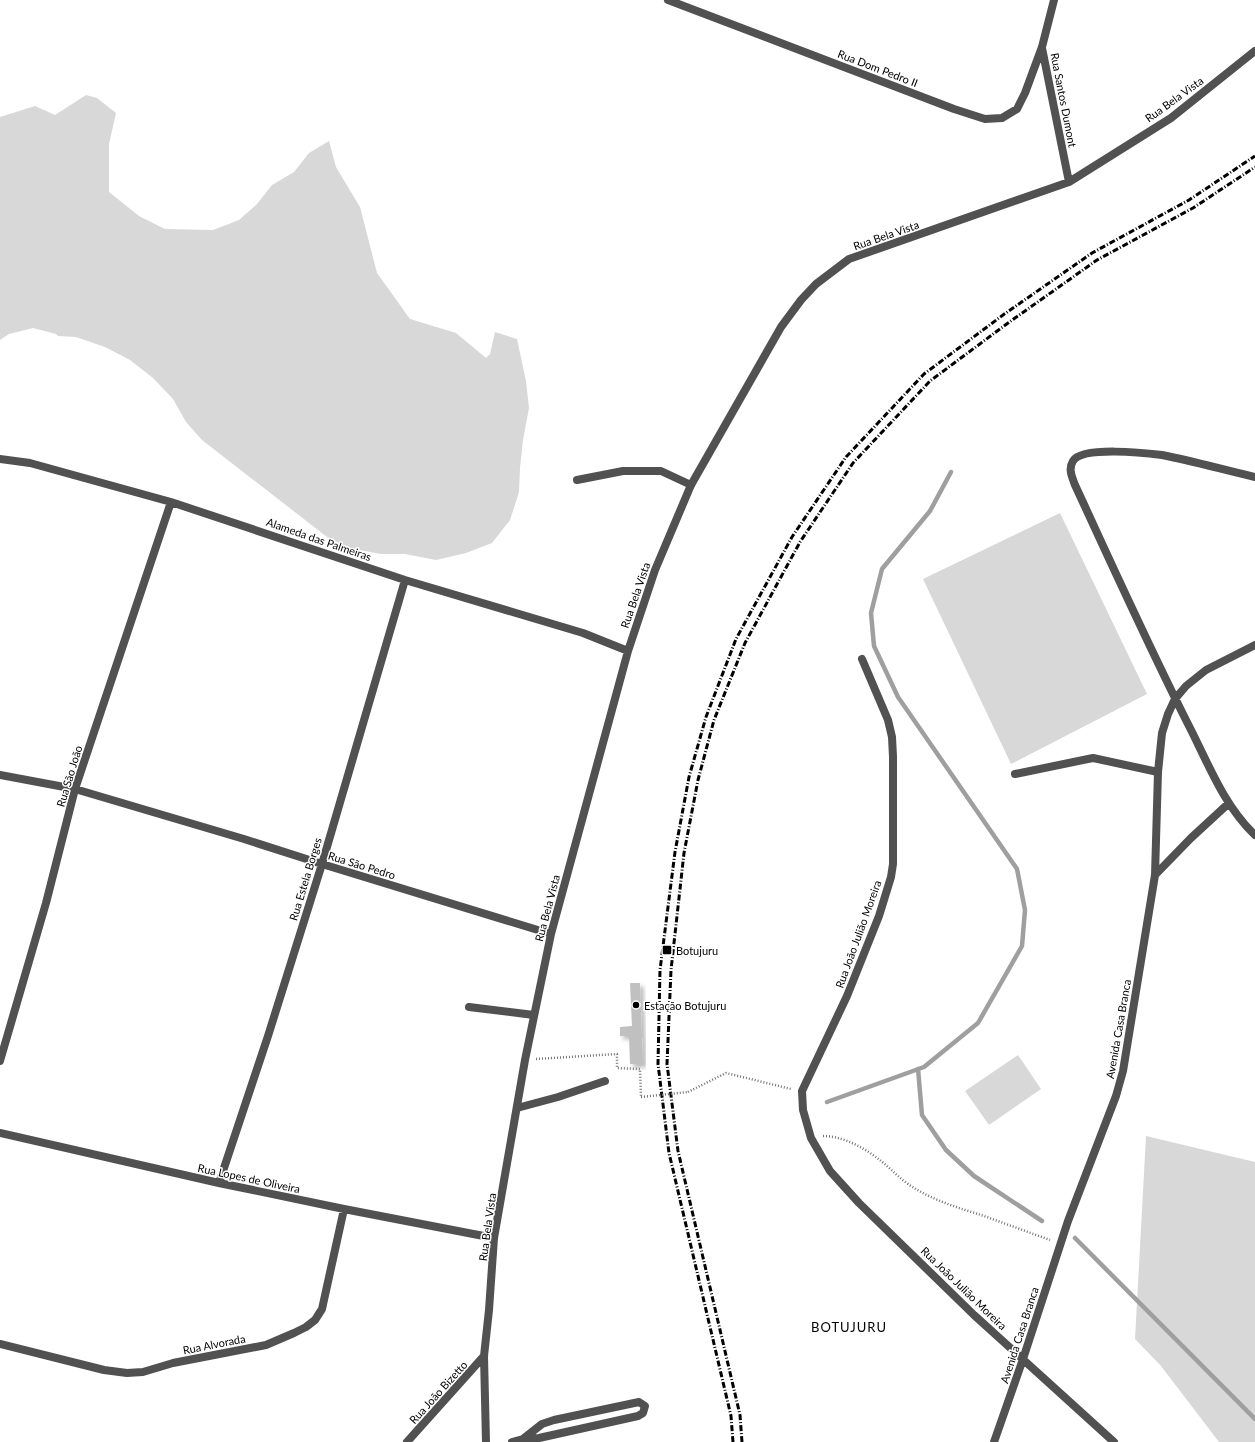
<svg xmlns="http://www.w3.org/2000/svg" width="1255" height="1442" font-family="Lato,sans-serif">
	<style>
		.green { fill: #d8d8d8 }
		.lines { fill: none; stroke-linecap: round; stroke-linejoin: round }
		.stream { stroke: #9f9f9f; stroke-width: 4.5 }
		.building { fill: #c0c0c0; filter: url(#shadow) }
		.path { stroke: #737373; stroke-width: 2.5; stroke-dasharray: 1 2; stroke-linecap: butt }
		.service { stroke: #515151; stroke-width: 8 }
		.minor { stroke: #515151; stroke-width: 8 }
		.rail { stroke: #000; stroke-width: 3; stroke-dasharray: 6 2 1 2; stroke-linecap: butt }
		.path-bridge { stroke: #737373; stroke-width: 2.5; stroke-dasharray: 1 2; stroke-linecap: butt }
		.poi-dot { fill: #000; stroke: #fff; stroke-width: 1.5 }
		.labels { text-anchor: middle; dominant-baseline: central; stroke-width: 3; stroke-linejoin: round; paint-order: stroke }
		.street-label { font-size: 11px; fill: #000; stroke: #fff }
		.poi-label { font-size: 11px; fill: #000; stroke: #fff; text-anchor: start }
		.quarter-label { font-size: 13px; letter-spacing: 1px; fill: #000; stroke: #fff }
	</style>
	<defs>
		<filter id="shadow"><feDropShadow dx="3.5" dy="3.5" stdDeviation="2" flood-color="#0004"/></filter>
	</defs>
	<rect width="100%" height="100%" fill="#fff"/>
	<path class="green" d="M86,95L97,98L116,113L109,144V192L139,216L165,229L213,230L239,220L257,204L272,185L294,172L309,153L329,141L336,167L360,207L377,273L410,319L456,333L486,358L490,354L495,332L517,339L526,381L529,408L523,440L520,468L519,492L510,520L492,543L466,553L436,560L405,554H381L349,548L327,537L202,440L186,422L173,399L153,378L130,360L105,347L76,337L58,336L56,334L33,328L9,334L0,340V117L35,106L55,115Z
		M1060,513L1147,694L1011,764L923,579Z
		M1018,1055L1041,1089L989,1125L965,1091Z
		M1146,1136L1255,1162V1442H1219L1161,1366L1135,1339Z"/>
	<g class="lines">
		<path class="stream" d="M918,1069L922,1115L946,1150L974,1176L1042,1221
			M827,1102L924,1067L978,1023L1022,946L1025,910L1017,869L898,697L874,646L871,613L882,569L930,511L951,472
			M1075,1238L1255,1419"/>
	</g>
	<path class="building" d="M630,983H640L643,1064H630L629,1036H620V1027L632,1026Z"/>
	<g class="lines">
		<path class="path" d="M536,1059L617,1054V1068L640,1069L641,1097
			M688,1092L726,1073L791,1089
			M823,1136C843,1136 865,1148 881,1161C890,1168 898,1177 908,1184C931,1200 959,1208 984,1216C1006,1224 1028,1232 1050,1240"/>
		<path class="service" d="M577,480L623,471H661L691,485
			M1015,774L1093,758L1158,772
			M469,1007L534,1015
			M517,1108L558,1097L605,1081
			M512,1442L523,1439L539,1438L638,1416L643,1413L645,1406L639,1402L554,1420L542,1424L523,1439"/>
		<path class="minor" d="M668,0L954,109L985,119L1002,118L1017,109L1025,93L1042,47L1054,0
			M1042,48L1069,182
			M0,459L30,463L171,502L405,580L583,633L628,651
			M1255,477C1224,470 1193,461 1162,455C1146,453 1082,446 1073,461C1068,469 1072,477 1075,485C1112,565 1149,647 1189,726C1208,763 1224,806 1255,835
			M862,659L888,720L892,737L893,757V864L891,877L879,916L847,996L802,1091L803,1110L811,1138L830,1171L859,1203L974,1315L1114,1442
			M0,775L75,789L244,839L322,864L551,934
			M1155,875L1191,838L1229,803
			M0,1061L46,903L75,789L171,502
			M0,1133L219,1183L344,1209L494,1238
			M219,1183L268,1036L322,864L405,580
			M0,1344L104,1370L127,1373L143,1372L173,1363L266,1345L294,1333L306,1327L315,1320L322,1309L344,1209
			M407,1442L484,1356
			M486,1442L484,1356L489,1310L494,1238L525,1060L551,934L628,651L655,570L691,485L781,327L801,300L816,284L849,259L1069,182L1171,118L1255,51
			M994,1442L1023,1359L1068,1221L1116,1096L1123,1071L1155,875L1158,772L1162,733L1168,714L1175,699L1186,686L1206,670L1255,645"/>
		<path class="rail" d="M733,1442L731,1416L669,1153L658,1064L660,970L675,852L689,777L706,717L736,639L792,537L846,457L924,374L1003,315L1092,253L1189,200L1255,156
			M742,1442L740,1415L678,1151L667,1064L671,970L684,853L698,780L714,720L745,643L800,542L853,463L930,381L1008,323L1097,260L1193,208L1255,167"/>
		<path class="path-bridge" d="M641,1097L688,1092"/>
	</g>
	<g class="poi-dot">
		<rect x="662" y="945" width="10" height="10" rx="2"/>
		<circle cx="636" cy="1005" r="4"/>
	</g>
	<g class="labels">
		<g class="street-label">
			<text transform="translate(878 68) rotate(21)">Rua Dom Pedro II</text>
			<text transform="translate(1174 99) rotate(-36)">Rua Bela Vista</text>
			<text transform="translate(1064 100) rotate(79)">Rua Santos Dumont</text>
			<text transform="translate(886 235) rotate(-19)">Rua Bela Vista</text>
			<text transform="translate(319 539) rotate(19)">Alameda das Palmeiras</text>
			<text transform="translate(635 595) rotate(-71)">Rua Bela Vista</text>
			<text transform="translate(69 776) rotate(-73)">Rua São João</text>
			<text transform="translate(362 865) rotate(17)">Rua São Pedro</text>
			<text transform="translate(305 879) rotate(-73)">Rua Estela Borges</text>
			<text transform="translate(547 908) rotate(-75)">Rua Bela Vista</text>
			<text transform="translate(858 934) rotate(-70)">Rua João Julião Moreira</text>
			<text transform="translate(1118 1029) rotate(-80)">Avenida Casa Branca</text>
			<text transform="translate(249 1178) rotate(12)">Rua Lopes de Oliveira</text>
			<text transform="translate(487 1227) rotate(-82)">Rua Bela Vista</text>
			<text transform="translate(964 1288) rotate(44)">Rua João Julião Moreira</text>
			<text transform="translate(1019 1335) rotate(-72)">Avenida Casa Branca</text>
			<text transform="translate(214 1344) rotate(-11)">Rua Alvorada</text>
			<text transform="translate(438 1392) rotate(-48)">Rua João Bizetto</text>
		</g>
		<g class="poi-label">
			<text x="676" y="950">Botujuru</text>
			<text x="644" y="1005">Estação Botujuru</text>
		</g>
		<g class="quarter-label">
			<text x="849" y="1327">BOTUJURU</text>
		</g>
	</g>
</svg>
